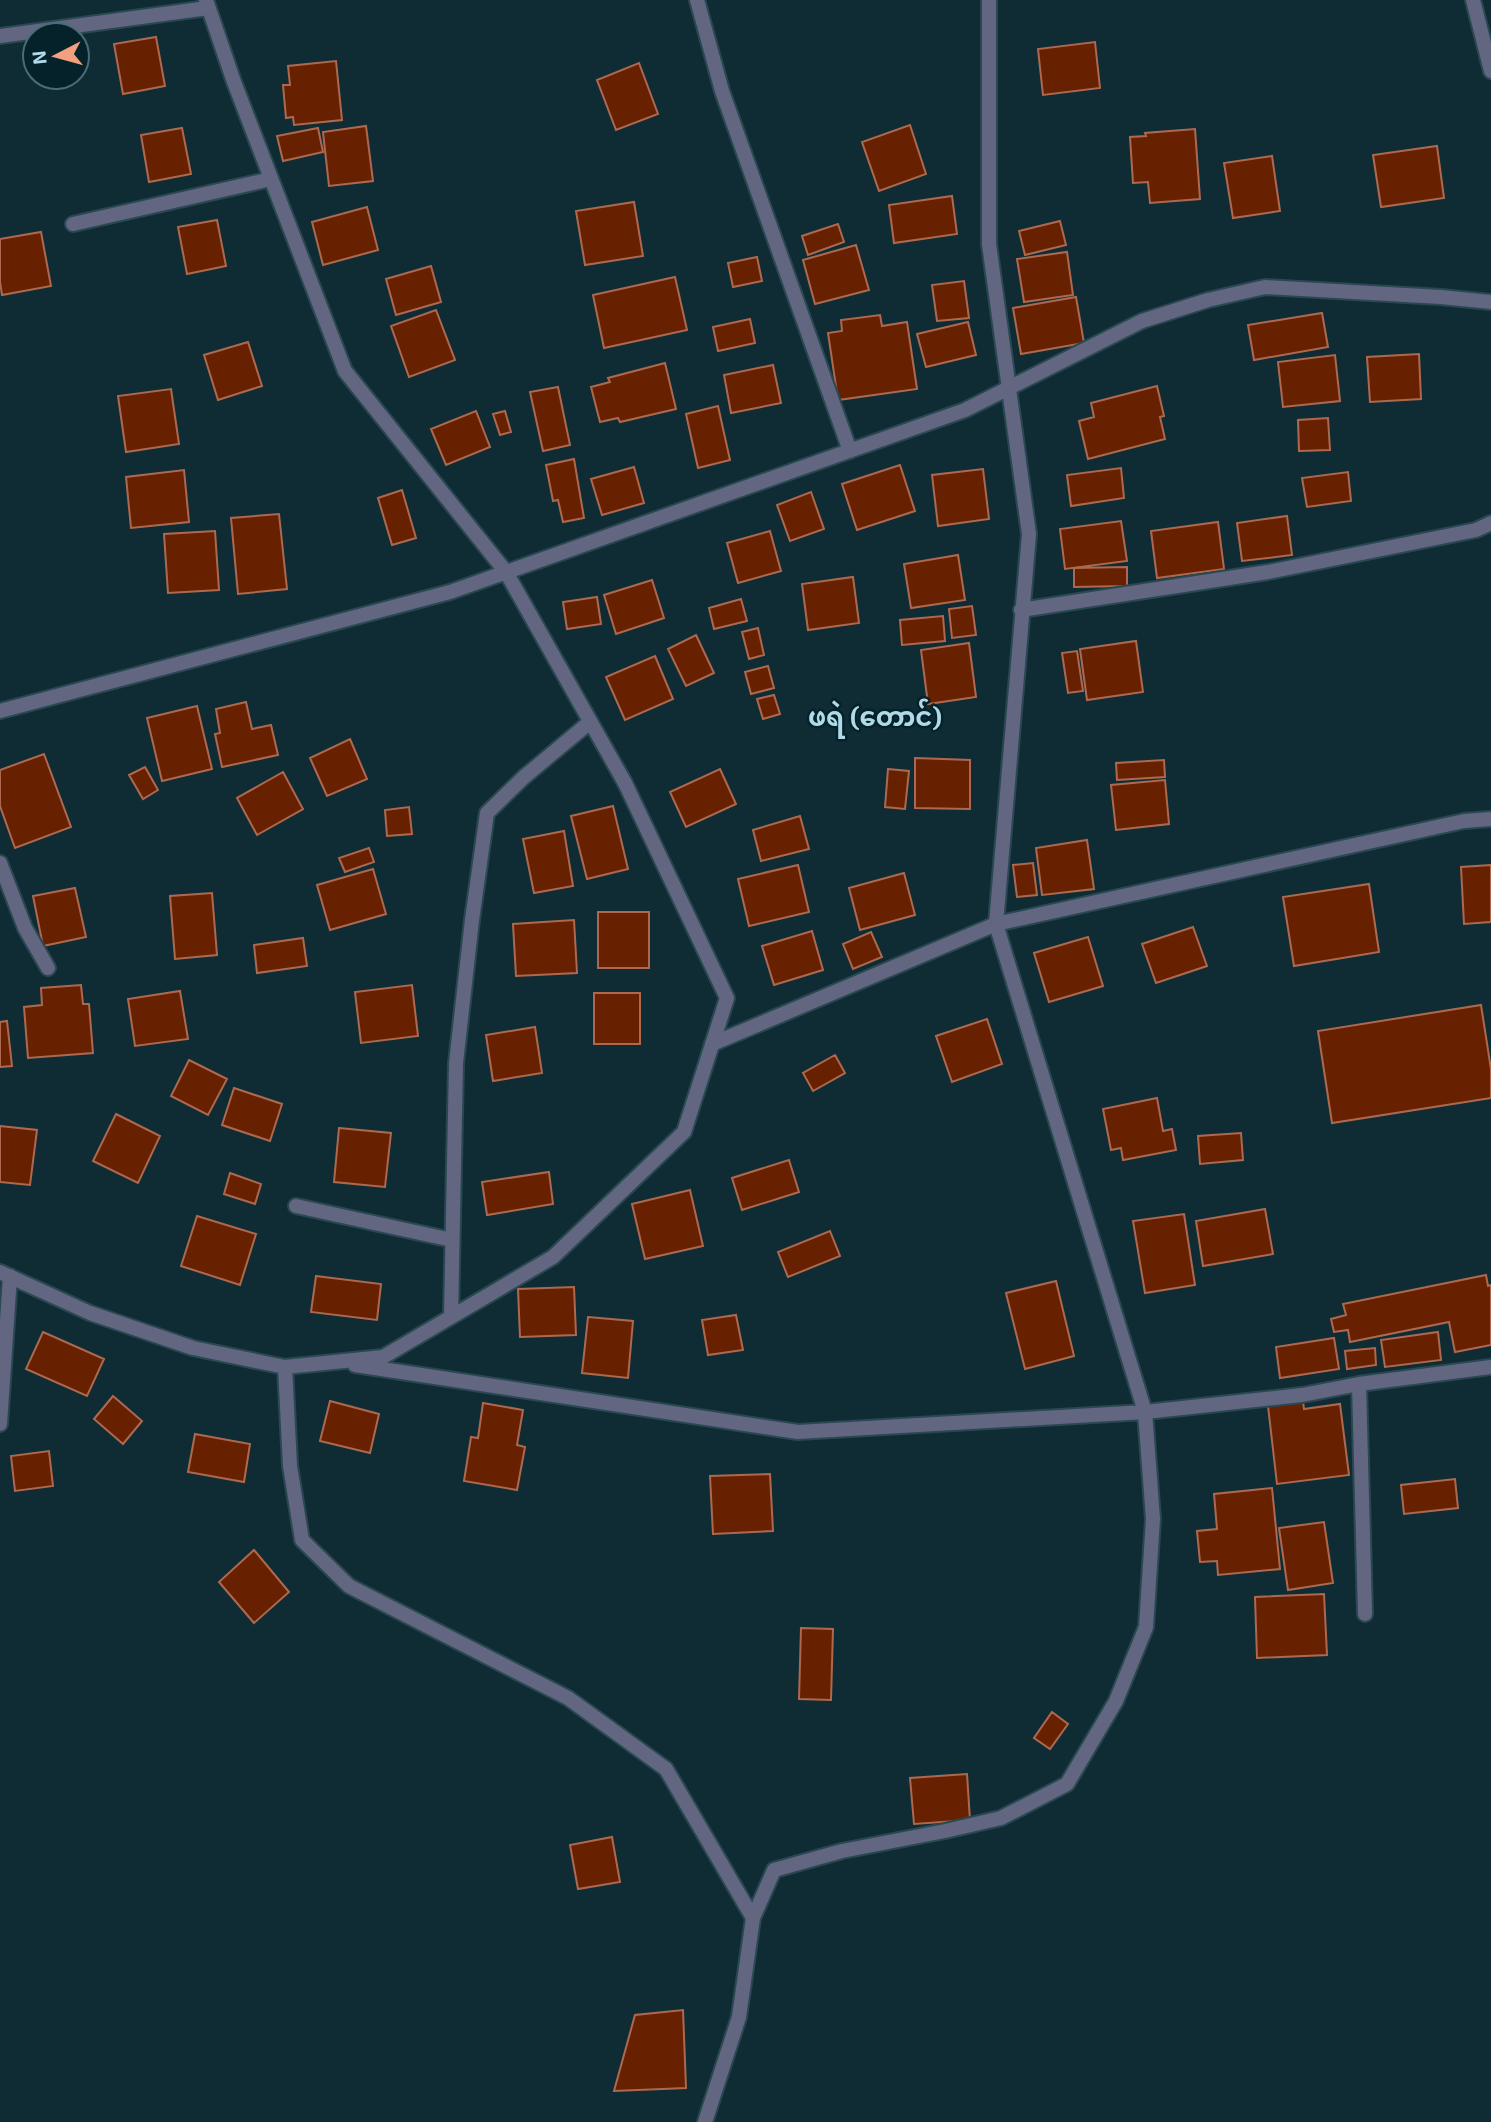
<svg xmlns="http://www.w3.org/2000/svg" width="1491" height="2122" font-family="'Exo 2','Noto Sans Myanmar',sans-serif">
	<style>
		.building { fill: #672101; stroke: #ad694f; stroke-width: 2 }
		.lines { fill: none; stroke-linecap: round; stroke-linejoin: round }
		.service-casing { stroke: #294852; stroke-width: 18 }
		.minor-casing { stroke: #294852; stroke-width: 18 }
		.service { stroke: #636681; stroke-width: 14 }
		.minor { stroke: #636681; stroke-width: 14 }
		.labels { text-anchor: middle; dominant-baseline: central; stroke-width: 5; stroke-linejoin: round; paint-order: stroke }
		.quarter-label { font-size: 26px; font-weight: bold; fill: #b0dae8; stroke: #05222b }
	</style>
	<rect width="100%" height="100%" fill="#0f2c35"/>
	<path class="building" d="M156,37L165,86L123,94L114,44Z
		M1095,42L1100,88L1043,95L1038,49Z
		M336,61L342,120L294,125L293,117L286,118L283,85H290L288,66Z
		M639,63L658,114L616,130L597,80Z
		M910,125L926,174L879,191L862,142Z
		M366,126L373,181L329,186L323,132Z
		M182,128L191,174L149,182L141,135Z
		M318,128L323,152L283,161L277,136Z
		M1195,129L1200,199L1150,203L1148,182L1133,183L1130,137L1146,136L1145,133Z
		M1437,146L1444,198L1381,207L1373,155Z
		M1272,156L1280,211L1233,218L1224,163Z
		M952,196L957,234L894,243L889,205Z
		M634,202L643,256L585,265L576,211Z
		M367,207L378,250L323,265L312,222Z
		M217,220L226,266L187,274L178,227Z
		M1060,221L1066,245L1025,255L1019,231Z
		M838,224L844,242L808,255L802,236Z
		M41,232L51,286L2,295L0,282V239Z
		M856,245L869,290L815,304L803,260Z
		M1067,252L1073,295L1024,302L1017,259Z
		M757,257L762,281L733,287L728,263Z
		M431,266L441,302L396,315L386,279Z
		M675,277L687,330L604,348L593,295Z
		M964,281L969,318L937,321L932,285Z
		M1076,297L1084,343L1021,354L1013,308Z
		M436,310L455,360L409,377L391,326Z
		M1322,313L1328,347L1254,360L1248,325Z
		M880,315L882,326L907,322L917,389L838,400L828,333L842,331L841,320Z
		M750,319L755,343L718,351L713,327Z
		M968,322L976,355L926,367L917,334Z
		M248,342L262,386L218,400L204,355Z
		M1419,354L1421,399L1370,402L1367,357Z
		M1335,355L1340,401L1283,407L1278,362Z
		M665,363L676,409L620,422L618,418L600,422L591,387L610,382L608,378Z
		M773,365L781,403L731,413L724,375Z
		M1157,386L1164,416L1160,417L1165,439L1088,459L1079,421L1094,417L1091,403Z
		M558,387L570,445L543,451L530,392Z
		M171,389L179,444L126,452L118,396Z
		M718,406L730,460L698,468L686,414Z
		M476,411L490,447L446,465L431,429Z
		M505,411L511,432L500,435L493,414Z
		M1328,418L1330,450L1299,451L1298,420Z
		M574,459L584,518L563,522L558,500L553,501L546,465Z
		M900,465L915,511L857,530L842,484Z
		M634,467L644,503L602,515L591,479Z
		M1121,468L1124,498L1071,506L1067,475Z
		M983,469L989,519L938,526L932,475Z
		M184,470L189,522L131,528L126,477Z
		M1348,472L1351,501L1307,507L1302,478Z
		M402,490L416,538L392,545L378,498Z
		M811,492L824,529L790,541L777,505Z
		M279,514L287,589L238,594L231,518Z
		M1287,516L1292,555L1242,561L1237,523Z
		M1121,521L1127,561L1065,569L1060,529Z
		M1218,522L1224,569L1157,578L1151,531Z
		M215,531L219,590L168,593L164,534Z
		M770,531L781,571L738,583L727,543Z
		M958,555L965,600L911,608L904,564Z
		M1127,567V586L1074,587V568Z
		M853,577L859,623L808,630L802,584Z
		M652,580L664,618L616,634L604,595Z
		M597,597L601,624L567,629L563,602Z
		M741,599L747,621L714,629L709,608Z
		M972,606L976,635L952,638L949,609Z
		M943,616L945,641L902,645L900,620Z
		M758,628L764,655L749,659L742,632Z
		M696,635L714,673L686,686L668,649Z
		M1136,641L1143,692L1087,700L1080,649Z
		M969,643L976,697L928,704L921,650Z
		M1077,651L1083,691L1068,693L1062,653Z
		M655,656L673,699L625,720L606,677Z
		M768,666L774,688L751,694L745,672Z
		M774,695L780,714L763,719L757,699Z
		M246,702L252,729L271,725L278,755L222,767L215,734L220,733L216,709Z
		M197,706L212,769L162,781L147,718Z
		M350,739L367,779L327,796L310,758Z
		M44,754L71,827L15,848L0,806V770Z
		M915,758L970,760V809L915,808Z
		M1164,760L1165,777L1117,780L1116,763Z
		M145,767L158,790L143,799L129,775Z
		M720,769L736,804L686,827L670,792Z
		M888,769L909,771L905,809L885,807Z
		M283,772L303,809L257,835L237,798Z
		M1165,780L1169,824L1116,830L1111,785Z
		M613,806L628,869L587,879L571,816Z
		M409,807L412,834L387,836L385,810Z
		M800,816L809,849L761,861L753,830Z
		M564,831L573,886L534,893L523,839Z
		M1087,840L1094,889L1042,895L1036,848Z
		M369,848L374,862L345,872L339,858Z
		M1033,863L1037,895L1017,897L1013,865Z
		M798,865L809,912L749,926L738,879Z
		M1491,865V922L1464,924L1461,867Z
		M373,869L386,914L330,930L317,885Z
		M904,873L915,915L860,930L849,888Z
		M1369,884L1379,952L1294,966L1283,897Z
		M75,888L86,937L43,946L33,896Z
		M212,893L217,955L175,959L170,896Z
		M598,912H649V968H598Z
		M574,920L577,973L516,976L513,924Z
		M1193,927L1207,966L1156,983L1142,944Z
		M812,931L823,970L774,985L762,946Z
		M871,932L882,957L853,969L843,944Z
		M1088,937L1103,986L1049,1002L1034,953Z
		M303,938L307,966L257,973L254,945Z
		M81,985L83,1004H89L93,1053L28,1058L24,1007L42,1005L41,988Z
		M412,985L418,1036L361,1043L355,992Z
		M180,991L188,1039L135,1046L128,999Z
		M594,993H640V1044H594Z
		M1481,1005L1491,1069V1098L1332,1123L1318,1031Z
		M987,1019L1002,1064L952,1082L936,1036Z
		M7,1021L12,1066L0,1067V1022Z
		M535,1027L542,1073L493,1081L486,1035Z
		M835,1055L845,1073L813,1091L803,1073Z
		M189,1060L227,1079L208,1115L171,1096Z
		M234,1088L282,1104L270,1141L222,1125Z
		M1157,1098L1163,1131L1172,1129L1176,1150L1123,1160L1121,1148L1111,1150L1103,1109Z
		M116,1114L160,1136L138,1183L93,1161Z
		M0,1126L37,1130L30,1185L0,1182Z
		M339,1128L391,1133L385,1187L334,1182Z
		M1241,1133L1243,1160L1200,1164L1198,1136Z
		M789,1160L799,1192L742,1210L732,1178Z
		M549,1172L553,1204L487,1215L482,1182Z
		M230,1173L261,1184L255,1204L224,1194Z
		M690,1190L703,1246L645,1259L632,1204Z
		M1265,1209L1273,1254L1203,1266L1196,1221Z
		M1184,1214L1195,1285L1145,1293L1133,1221Z
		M197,1216L256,1234L240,1285L181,1266Z
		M830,1231L840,1256L788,1277L778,1252Z
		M1486,1275L1488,1286L1491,1285V1345L1455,1352L1449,1322L1350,1342L1348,1330L1334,1332L1331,1319L1346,1315L1343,1304Z
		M316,1276L381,1284L377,1320L311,1312Z
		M1056,1281L1074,1356L1025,1369L1006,1293Z
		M574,1287L576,1335L520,1337L518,1289Z
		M736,1315L743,1350L708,1355L702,1320Z
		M588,1317L633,1321L628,1378L582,1373Z
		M43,1332L104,1359L87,1396L26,1369Z
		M1438,1332L1441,1360L1385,1367L1381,1340Z
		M1334,1338L1339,1369L1280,1378L1276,1347Z
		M1375,1348L1376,1365L1347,1369L1345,1351Z
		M113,1396L142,1421L123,1444L94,1419Z
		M330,1401L379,1414L370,1453L320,1441Z
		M1303,1402L1304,1409L1340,1404L1349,1475L1277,1484L1268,1406Z
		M483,1403L523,1410L517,1445L525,1447L517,1490L464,1481L471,1437L478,1438Z
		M195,1434L250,1444L244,1482L188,1472Z
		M49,1451L53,1486L15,1491L11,1456Z
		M770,1474L773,1531L713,1534L710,1476Z
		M1455,1479L1458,1508L1404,1514L1401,1485Z
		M1272,1488L1280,1569L1218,1575L1217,1561L1200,1562L1197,1531L1217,1529L1214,1494Z
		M1324,1522L1333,1583L1288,1590L1279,1528Z
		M254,1550L289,1592L254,1623L219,1582Z
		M1324,1594L1327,1655L1257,1658L1255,1597Z
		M801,1628L833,1629L831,1700L799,1699Z
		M1052,1712L1068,1724L1050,1749L1034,1738Z
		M967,1774L970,1820L914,1824L910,1778Z
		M612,1837L620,1882L578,1889L570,1845Z
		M683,2010L686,2088L614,2091L635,2015Z"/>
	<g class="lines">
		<defs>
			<path id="service" d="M0,36L208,8
				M73,224L271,179"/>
			<path id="minor" d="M697,0L722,91L850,451
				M1473,0L1491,71
				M1021,610L1268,572L1476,530L1491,523
				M0,711L450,592L965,410L1142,321L1208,300L1265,287L1441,297L1491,302
				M0,863L25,928L48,968
				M712,1044L996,924L1464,821L1491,819
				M296,1206L452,1240
				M0,1272L90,1313L193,1348L285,1367L383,1357L553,1257L684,1132L727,998L625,783L506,572L345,371L234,82L206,0
				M451,1317L456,1063L472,920L487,813L524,777L590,722
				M355,1365L798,1432L1145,1412L1302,1395L1359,1384L1491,1367
				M285,1367L290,1466L302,1540L349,1586L568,1698L666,1769L753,1918
				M1359,1384L1365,1614
				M0,1424L10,1276
				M705,2122L739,2017L753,1918L774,1870L842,1851L945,1831L1001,1818L1067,1784L1116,1701L1146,1627L1153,1519L1145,1412L996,924L1029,534L989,244V0"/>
		</defs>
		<use href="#service" class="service-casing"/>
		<use href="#minor" class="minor-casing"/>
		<use href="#service" class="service"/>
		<use href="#minor" class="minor"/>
	</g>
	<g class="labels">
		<g class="quarter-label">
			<text x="875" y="715">ဖရဲ (တောင်)</text>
		</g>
	</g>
	<g transform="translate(56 56) rotate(264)"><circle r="33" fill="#05222b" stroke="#496c77" stroke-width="2"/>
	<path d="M0-5L12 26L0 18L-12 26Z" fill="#f3a081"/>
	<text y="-10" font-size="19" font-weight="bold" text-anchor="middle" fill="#b0dae8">N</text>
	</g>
</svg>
